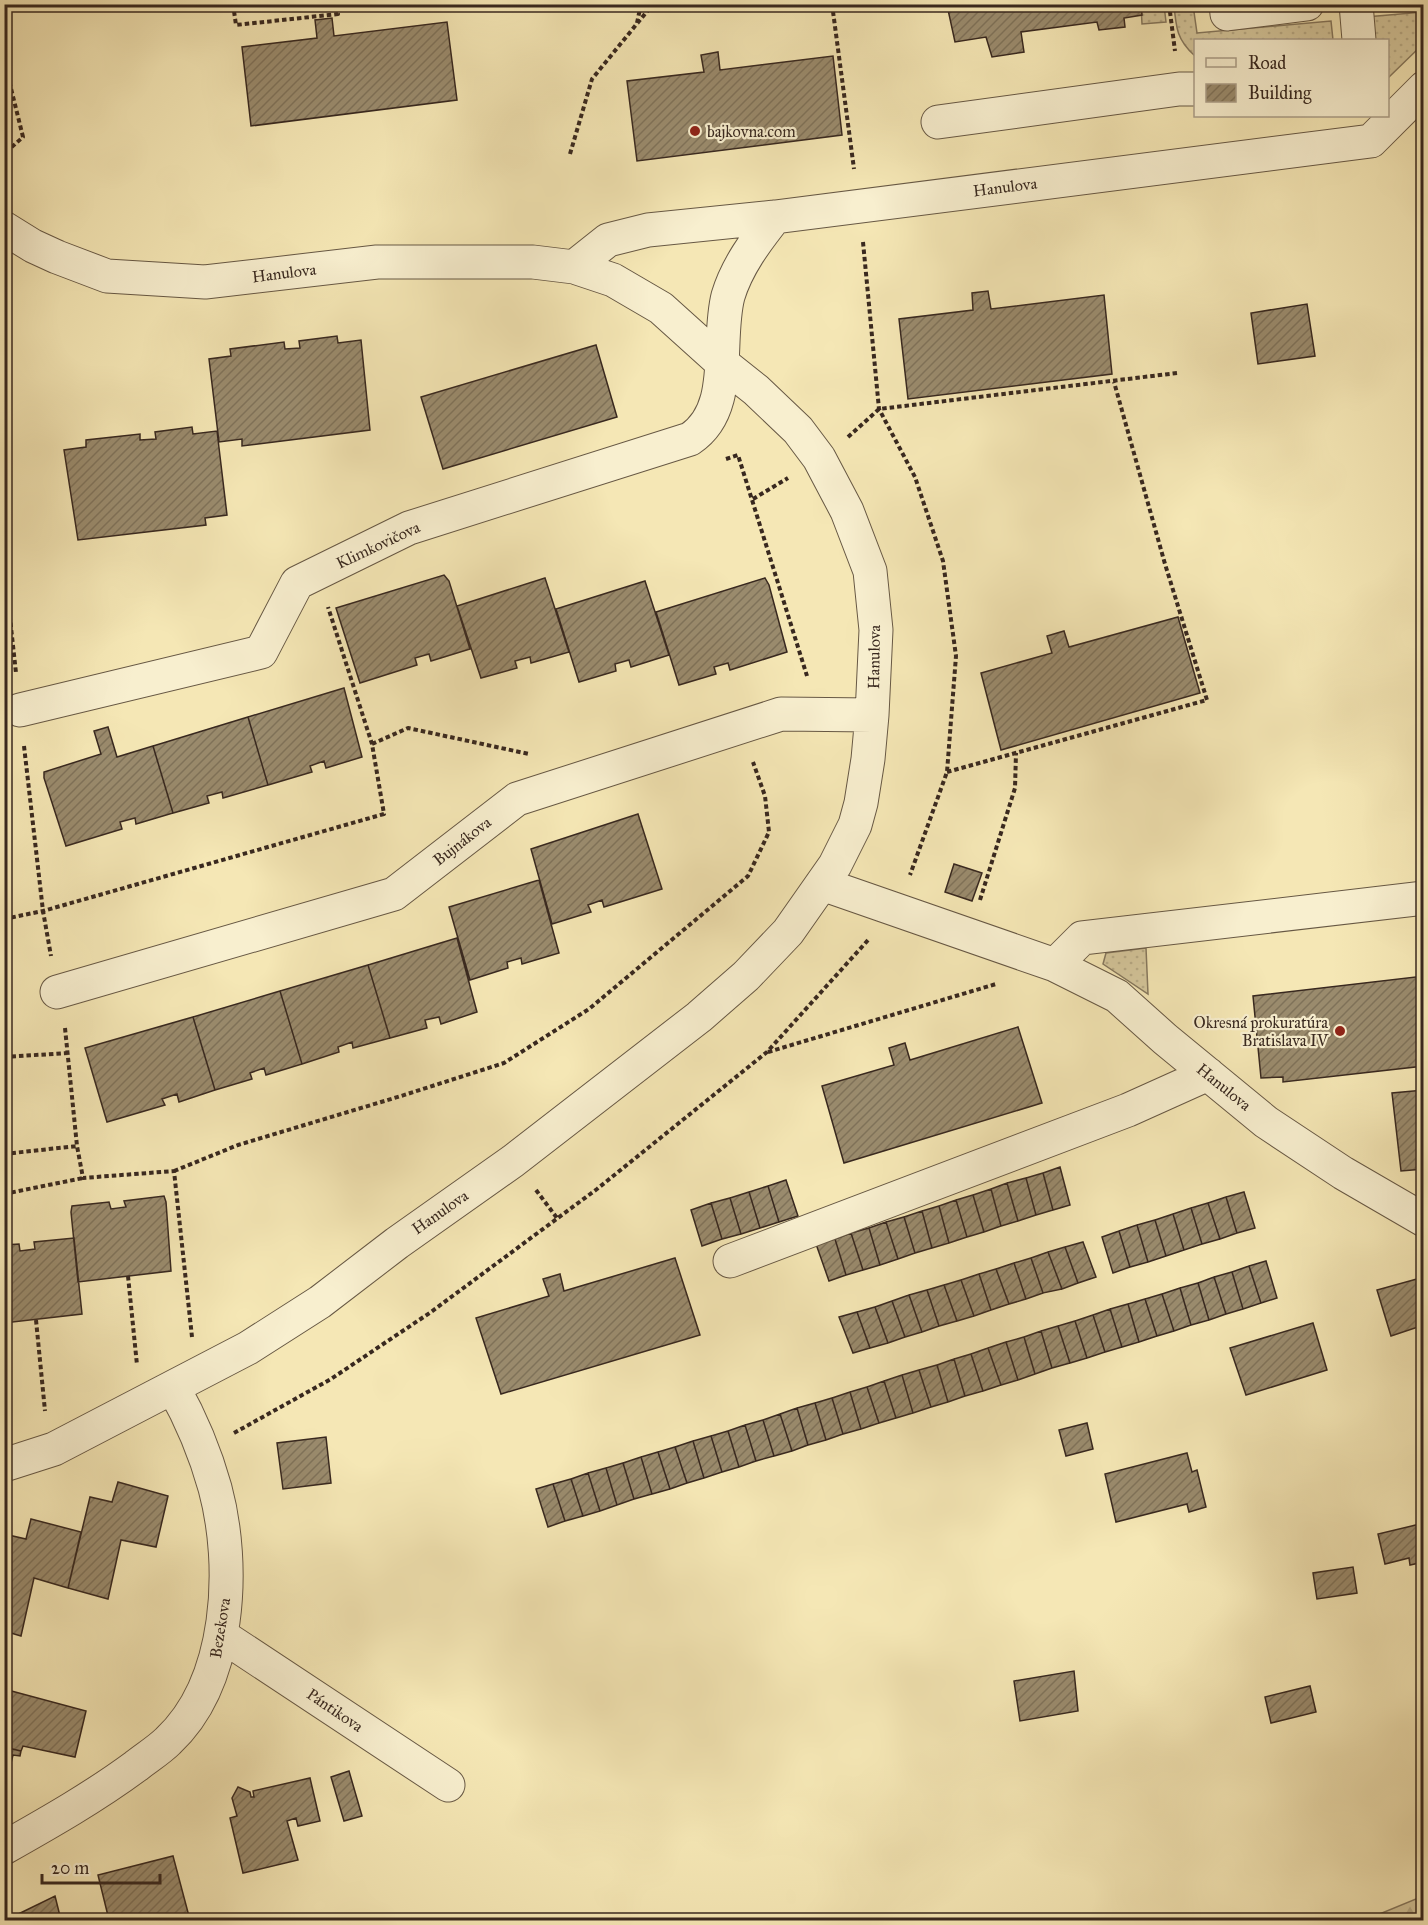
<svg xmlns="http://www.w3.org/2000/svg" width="1428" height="1925" font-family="'IM FELL Great Primer',serif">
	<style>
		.grass { fill: url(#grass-dots); stroke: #86785e; stroke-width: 1.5 }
		.forest { fill: url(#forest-firs); stroke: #86785e; stroke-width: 1.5 }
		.building { fill: url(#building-hatch); stroke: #38281f; stroke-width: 1.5 }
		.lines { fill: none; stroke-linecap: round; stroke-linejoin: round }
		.minor-casing { stroke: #675844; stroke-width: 35 }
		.path { stroke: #38281f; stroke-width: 4; stroke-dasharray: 4.5 3; stroke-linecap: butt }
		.minor { stroke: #f8efcf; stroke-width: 33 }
		.poi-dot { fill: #8f2418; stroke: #f8efcf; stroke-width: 2 }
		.labels { text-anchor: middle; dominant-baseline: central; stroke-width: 4.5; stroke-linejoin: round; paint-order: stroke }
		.poi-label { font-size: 16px; fill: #38281f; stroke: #f8efcf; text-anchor: start }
		.street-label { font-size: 16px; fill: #38281f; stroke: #f8efcf }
	</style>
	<defs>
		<pattern id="grass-dots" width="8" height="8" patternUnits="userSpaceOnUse" patternTransform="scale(1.5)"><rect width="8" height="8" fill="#d5c79c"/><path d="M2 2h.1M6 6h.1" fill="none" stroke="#b8ab86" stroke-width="1.8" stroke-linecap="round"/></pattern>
		<pattern id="forest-firs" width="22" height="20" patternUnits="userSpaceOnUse" patternTransform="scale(1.5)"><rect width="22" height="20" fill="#d5c79c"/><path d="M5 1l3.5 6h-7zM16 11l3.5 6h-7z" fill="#b8ab86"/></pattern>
		<pattern id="building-hatch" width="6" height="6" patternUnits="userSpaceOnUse" patternTransform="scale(1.5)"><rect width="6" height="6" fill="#9a8b6d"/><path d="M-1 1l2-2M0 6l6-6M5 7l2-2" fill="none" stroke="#7f7259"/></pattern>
	</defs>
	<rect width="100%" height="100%" fill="#f5e7b5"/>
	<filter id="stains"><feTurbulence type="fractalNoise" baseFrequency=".00333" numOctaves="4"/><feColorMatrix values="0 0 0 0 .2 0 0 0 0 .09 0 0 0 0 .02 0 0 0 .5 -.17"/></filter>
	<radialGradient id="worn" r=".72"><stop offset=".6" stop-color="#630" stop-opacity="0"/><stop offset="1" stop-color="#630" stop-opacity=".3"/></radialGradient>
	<path class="grass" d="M1141,5H1164L1166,22L1142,24Z
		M1174,5H1193L1197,33L1331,21L1333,40H1196L1195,56C1177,40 1176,28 1174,5Z
		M1423,12V44L1388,78V40H1370L1366,17Z
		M1146,948L1148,994L1103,964L1106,953Z"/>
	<path class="forest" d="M1423,1896V1920H1365Z"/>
	<path class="building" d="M914,4H1141L1142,15L1124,18L1125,27L1099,30L1097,22L1021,32L1024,52L992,57L986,37L955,42L947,5Z
		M332,18L334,36L447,22L457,100L251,126L242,47L317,38L315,20Z
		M718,52L720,70L833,56L842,135L637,161L627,81L704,72L701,55Z
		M988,291L991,309L1104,295L1112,374L908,399L899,319L973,310L972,293Z
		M1307,304L1315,356L1258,364L1251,313Z
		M337,336L338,343L361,340L370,430L242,446V439L219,442L209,359L231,356L230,349L284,342L285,349L300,348L299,341Z
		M596,345L617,417L443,469L421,397Z
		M192,427L193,434L217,431L227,515L205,518L206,525L78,540L64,450L86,447V440L140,434V440L156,439L155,432Z
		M444,575L449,581L470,649L431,661L429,654L415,658L417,665L360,683L336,608Z
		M545,578L569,652L531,663L530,657L515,661L517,668L481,678L457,606Z
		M765,578L769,585L787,652L730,670L728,663L714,667L716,674L679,685L656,612Z
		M645,581L669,655L631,667L629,660L615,664L616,671L579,682L556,609Z
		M1178,617L1200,693L1001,750L981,673L1052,653L1047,636L1064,631L1069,647Z
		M344,688L362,757L326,768L324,761L310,766L312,772L268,785L248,717Z
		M248,717L268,785L223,798L222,792L207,796L209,803L173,813L153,746Z
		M108,727L117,757L153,746L173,813L136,824L135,818L120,822L122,829L66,846L44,778V772L101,754L94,731Z
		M638,814L662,889L604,907L602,900L588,905L591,912L552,924L531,849Z
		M954,864L982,873L972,901L945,892Z
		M539,880L559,953L522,964L521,958L507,962L508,968L470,980L449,907Z
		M457,938L477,1012L441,1024L439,1017L425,1020L427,1028L390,1038L368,965Z
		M368,965L390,1038L353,1048L352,1042L338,1047L339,1052L302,1064L280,991Z
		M1424,976V1066L1283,1082V1077L1261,1078L1253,996Z
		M280,991L302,1064L266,1075L264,1068L250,1073L252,1079L215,1090L193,1017Z
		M193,1017L215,1090L179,1102L177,1094L162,1099L165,1105L107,1122L85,1048Z
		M1018,1027L1042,1103L844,1163L822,1086L894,1065L889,1048L905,1043L910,1060Z
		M1424,1090V1169L1401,1171L1392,1093Z
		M1060,1167L1070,1205L1053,1210L1043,1173Z
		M1043,1173L1053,1210L1036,1215L1026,1178Z
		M1026,1178L1036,1215L1018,1221L1007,1183Z
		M786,1180L798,1216L779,1222L768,1186Z
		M1007,1183L1018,1221L1001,1226L991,1189Z
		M768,1186L779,1222L760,1228L749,1192Z
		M991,1189L1001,1226L984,1232L973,1195Z
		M749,1192L760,1228L741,1234L730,1198Z
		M1244,1192L1255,1228L1237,1233L1226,1197Z
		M973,1195L984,1232L967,1237L956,1200Z
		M164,1196L166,1202L171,1271L78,1282L71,1212L72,1206L109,1202L111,1209L126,1207L124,1201Z
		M1226,1197L1237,1233L1220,1239L1208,1203Z
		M730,1198L741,1234L722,1239L711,1203Z
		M956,1200L967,1237L949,1243L939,1206Z
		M711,1203L722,1239L702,1246L691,1210Z
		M1208,1203L1220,1239L1202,1244L1191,1208Z
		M939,1206L949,1243L932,1248L922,1211Z
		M1191,1208L1202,1244L1184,1250L1173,1214Z
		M922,1211L932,1248L915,1253L904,1217Z
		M1173,1214L1184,1250L1166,1256L1155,1220Z
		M904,1217L915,1253L898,1259L886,1222Z
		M1155,1220L1166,1256L1148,1262L1137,1225Z
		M886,1222L898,1259L880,1265L869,1228Z
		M1137,1225L1148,1262L1130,1267L1119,1231Z
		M869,1228L880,1265L863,1270L851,1233Z
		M1119,1231L1130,1267L1113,1273L1102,1237Z
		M851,1233L863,1270L846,1275L835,1239Z
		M74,1238L82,1314L4,1323V1245L19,1244L20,1251L35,1249L34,1242Z
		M835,1239L846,1275L829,1281L816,1244Z
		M1083,1242L1096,1277L1078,1283L1065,1247Z
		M1065,1247L1078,1283L1062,1289L1048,1252Z
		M1048,1252L1062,1289L1043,1293L1031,1258Z
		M675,1258L700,1335L501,1394L476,1318L549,1296L543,1279L560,1274L564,1291Z
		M1031,1258L1043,1293L1026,1299L1014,1263Z
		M1266,1261L1277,1298L1261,1303L1249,1266Z
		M1014,1263L1026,1299L1009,1304L996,1269Z
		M1249,1266L1261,1303L1243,1309L1232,1272Z
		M996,1269L1009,1304L991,1310L979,1274Z
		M1232,1272L1243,1309L1226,1314L1214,1277Z
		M979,1274L991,1310L974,1316L961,1280Z
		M1214,1277L1226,1314L1209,1320L1198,1283Z
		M1424,1277V1325L1391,1336L1377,1290Z
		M961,1280L974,1316L957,1321L944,1285Z
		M1198,1283L1209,1320L1191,1325L1180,1288Z
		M944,1285L957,1321L939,1326L927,1290Z
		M1180,1288L1191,1325L1174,1331L1162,1294Z
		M927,1290L939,1326L922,1332L909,1295Z
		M1162,1294L1174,1331L1157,1336L1145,1299Z
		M909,1295L922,1332L905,1337L892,1301Z
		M1145,1299L1157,1336L1139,1342L1128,1304Z
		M892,1301L905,1337L888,1343L875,1307Z
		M1128,1304L1139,1342L1122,1347L1110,1309Z
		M875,1307L888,1343L870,1348L857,1312Z
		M1110,1309L1122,1347L1105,1352L1093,1315Z
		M857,1312L870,1348L853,1353L839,1317Z
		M1093,1315L1105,1352L1087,1358L1075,1321Z
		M1075,1321L1087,1358L1070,1363L1058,1326Z
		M1313,1323L1327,1370L1246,1395L1230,1348Z
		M1058,1326L1070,1363L1052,1368L1041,1331Z
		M1041,1331L1052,1368L1035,1374L1024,1337Z
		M1024,1337L1035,1374L1018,1380L1006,1342Z
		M1006,1342L1018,1380L1001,1385L988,1348Z
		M988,1348L1001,1385L983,1391L971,1354Z
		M971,1354L983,1391L965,1396L954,1359Z
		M954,1359L965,1396L948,1402L937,1365Z
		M937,1365L948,1402L931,1407L919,1370Z
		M919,1370L931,1407L913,1413L902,1375Z
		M902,1375L913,1413L896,1418L884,1381Z
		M884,1381L896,1418L879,1423L867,1387Z
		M867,1387L879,1423L861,1429L850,1392Z
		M850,1392L861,1429L843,1434L832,1398Z
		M832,1398L843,1434L826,1440L815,1403Z
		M815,1403L826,1440L808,1445L797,1408Z
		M797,1408L808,1445L792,1451L780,1414Z
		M780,1414L792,1451L774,1456L763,1420Z
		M763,1420L774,1456L756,1461L745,1425Z
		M1087,1423L1093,1449L1066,1456L1059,1430Z
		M745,1425L756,1461L739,1467L728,1431Z
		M728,1431L739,1467L722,1472L711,1436Z
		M711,1436L722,1472L704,1478L693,1441Z
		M326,1437L331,1483L283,1489L277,1443Z
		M693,1441L704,1478L687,1483L675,1447Z
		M675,1447L687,1483L670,1489L658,1452Z
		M658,1452L670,1489L652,1494L641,1457Z
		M1187,1453L1192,1472L1197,1470L1206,1507L1189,1512L1187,1504L1116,1522L1105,1474Z
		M641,1457L652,1494L634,1499L623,1463Z
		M623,1463L634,1499L617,1505L606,1468Z
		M606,1468L617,1505L600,1511L588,1473Z
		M588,1473L600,1511L583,1516L571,1479Z
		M571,1479L583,1516L565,1521L553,1484Z
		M118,1482L168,1496L156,1547L121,1540L108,1599L68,1588L90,1497L112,1502Z
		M553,1484L565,1521L548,1527L536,1489Z
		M31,1519L81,1532L68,1588L34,1578L21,1636L4,1631V1534L26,1539Z
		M1420,1524L1424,1538V1562L1410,1565L1409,1558L1385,1564L1378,1534Z
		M1353,1567L1357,1593L1317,1599L1313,1573Z
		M1074,1671L1078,1711L1020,1721L1014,1681Z
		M1310,1686L1316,1712L1271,1723L1265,1697Z
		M4,1689L86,1711L75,1757L23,1746L21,1751L4,1747Z
		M4,1747L21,1751L20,1756L13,1755L4,1791Z
		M349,1771L362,1816L344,1821L331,1777Z
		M310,1778L320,1821L298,1826L296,1818L287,1821L298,1860L243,1873L230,1818L237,1816L232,1798L238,1787L250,1792L251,1797H254L253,1791Z
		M173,1856L190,1920H109L98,1875Z
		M55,1896L61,1920H6Z"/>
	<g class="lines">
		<defs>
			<path id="minor" d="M1226,4L1227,14L1307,4
				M1356,4L1359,40
				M938,122L1179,89H1196
				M4,228L33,246L57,257L107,276L205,282L377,262H533L574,267L613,280L661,308L722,363L756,390L798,430L819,458L847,511L870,571L876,630L872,715L868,759L861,803L855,825L835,865L788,932L746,976L699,1017L513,1161L397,1243L320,1302L248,1348L54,1449L4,1465
				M574,267L608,240L648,230L775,217L1371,141L1424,88
				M20,710L261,652L297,583L409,528L690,439C735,409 716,342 728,296C737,266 756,241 775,217
				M822,884L1055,965L1117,996L1165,1039L1266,1122L1343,1173L1424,1220
				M1055,965L1082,938L1424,898
				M57,992L394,894L517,799L781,714L872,715
				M730,1261L1128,1110L1208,1074
				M221,1635L448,1785
				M4,1848C50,1822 94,1797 136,1766C146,1758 159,1750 168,1741C231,1682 236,1566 215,1488C205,1452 191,1419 173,1387"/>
		</defs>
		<use href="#minor" class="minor-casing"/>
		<path class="path" d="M233,4L236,25L338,14L337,4
			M832,4L854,169
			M1169,4L1175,51
			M637,23L641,4
			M4,60L23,137L4,154
			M570,154L592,79L653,4
			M863,242L879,409L915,477L943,561L956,656L947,772L910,875
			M848,437L879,409L1177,373
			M726,459L738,455L807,676
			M753,499L788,478
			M4,594L8,600L16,673
			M372,744L408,728L529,754
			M24,746L43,911L51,956
			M947,772L1207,700L1165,564L1114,382
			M980,900L1015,788L1016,753
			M4,919L43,911L384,814L372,744L328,607
			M65,1028L77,1146L83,1178L174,1171L192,1337
			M768,1052L996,984
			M4,1057L68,1053
			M4,1154L77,1146
			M174,1171L238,1145L401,1096L504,1063L589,1009L748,876L769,832L765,796L753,762
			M536,1190L557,1218
			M4,1194L83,1178
			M128,1276L137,1365
			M36,1320L45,1411
			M234,1433L331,1379L431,1312L597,1189L767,1052L869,939"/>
		<use href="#minor" class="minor"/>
	</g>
	<g class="poi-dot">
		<circle cx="695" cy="131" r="6"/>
		<circle cx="1340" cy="1031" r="6"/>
	</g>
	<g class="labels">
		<g class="poi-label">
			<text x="707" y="131">bajkovna.com</text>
			<text x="1328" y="1022" text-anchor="end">Okresná prokuratúra<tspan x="1328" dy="18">Bratislava IV</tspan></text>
		</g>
		<g class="street-label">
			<text transform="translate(1005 187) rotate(-7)">Hanulova</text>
			<text transform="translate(284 273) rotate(-7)">Hanulova</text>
			<text transform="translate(378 545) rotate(-25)">Klimkovičova</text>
			<text transform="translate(874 657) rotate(-89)">Hanulova</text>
			<text transform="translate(462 841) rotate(-38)">Bujnákova</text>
			<text transform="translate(1224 1087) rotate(39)">Hanulova</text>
			<text transform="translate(440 1212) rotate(-35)">Hanulova</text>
			<text transform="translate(220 1628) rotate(-81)">Bezekova</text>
			<text transform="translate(335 1710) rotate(34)">Pántikova</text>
		</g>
	</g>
	<rect width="1428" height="1925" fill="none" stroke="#f5e7b5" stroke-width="24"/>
	<rect x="6" y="6" width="1416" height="1913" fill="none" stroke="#38281f" stroke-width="3"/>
	<rect x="12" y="12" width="1404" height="1901" fill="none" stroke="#38281f" stroke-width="1.5"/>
	<rect x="1194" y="39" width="195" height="78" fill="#f8efcf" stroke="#ab9f89" stroke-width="1.5"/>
	<rect x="1206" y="58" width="30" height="9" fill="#f8efcf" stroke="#ab9f89" stroke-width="1.5"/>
	<text x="1248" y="69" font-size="18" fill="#38281f">Road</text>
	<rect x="1206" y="84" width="30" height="18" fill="url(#building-hatch)" stroke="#ab9f89" stroke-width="1.5"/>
	<text x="1248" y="99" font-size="18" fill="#38281f">Building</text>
	<path d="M42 1874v9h118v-9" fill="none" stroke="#38281f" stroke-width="3"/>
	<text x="51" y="1874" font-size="18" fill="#38281f" stroke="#f8efcf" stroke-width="4.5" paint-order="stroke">20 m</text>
	<rect width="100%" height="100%" filter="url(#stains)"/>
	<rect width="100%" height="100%" fill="url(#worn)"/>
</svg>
